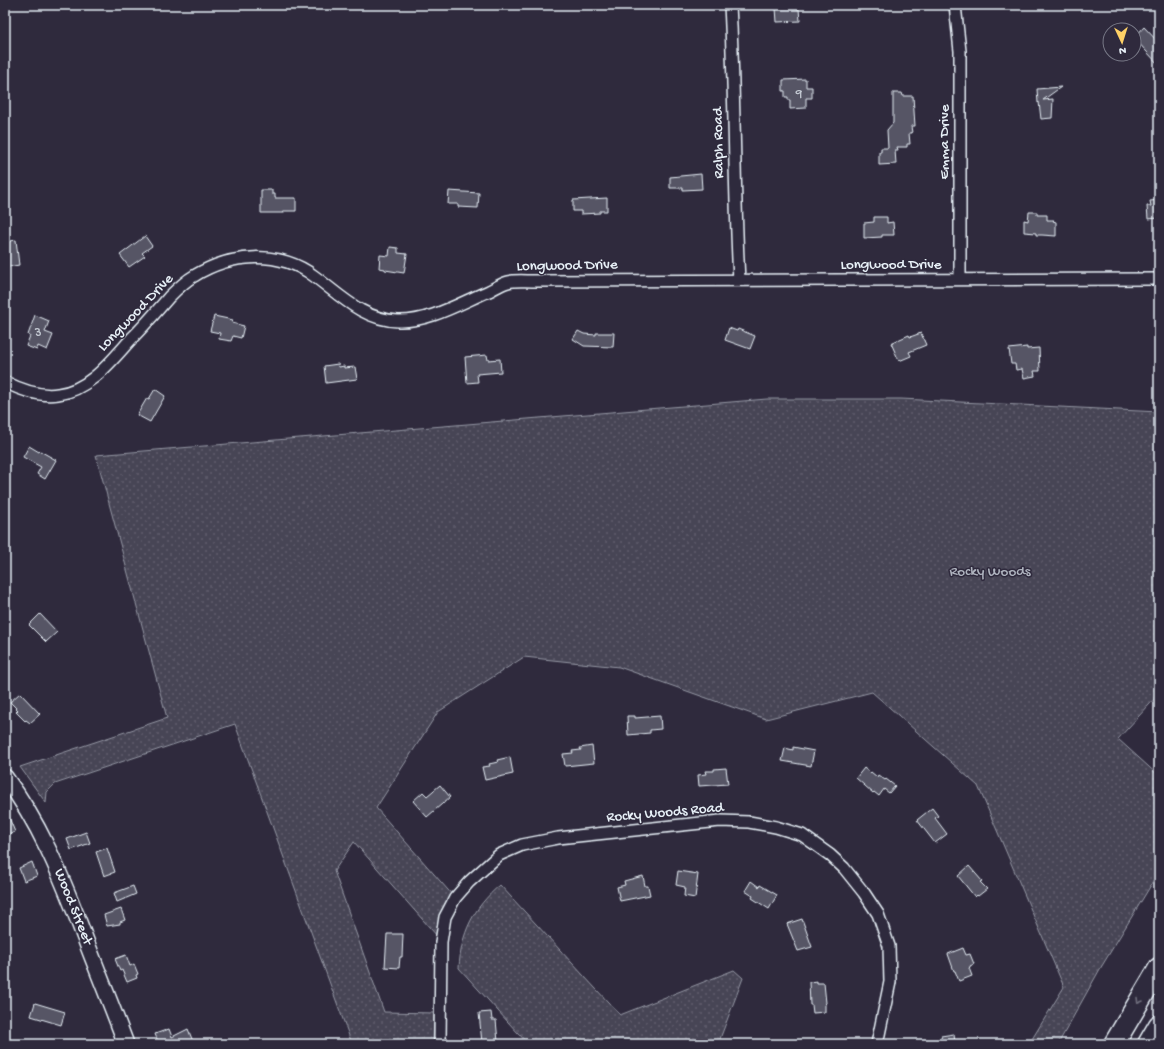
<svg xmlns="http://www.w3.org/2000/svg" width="1164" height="1049" font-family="'Gochi Hand',sans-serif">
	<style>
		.green { fill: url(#green-dots); stroke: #979aa6 }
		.building { fill: #575565; stroke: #e8f1f8 }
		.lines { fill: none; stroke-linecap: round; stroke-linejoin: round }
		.street-casing { stroke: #e8f1f8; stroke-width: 14 }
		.secondary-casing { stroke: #e8f1f8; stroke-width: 18 }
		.highway-casing { stroke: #e8f1f8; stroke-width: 23 }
		.street { stroke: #2f2a3d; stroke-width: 11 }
		.secondary { stroke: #2f2a3d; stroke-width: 15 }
		.highway { stroke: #2f2a3d; stroke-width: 20 }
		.oneway { stroke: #70707e }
		.labels { text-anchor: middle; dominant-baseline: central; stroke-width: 3; stroke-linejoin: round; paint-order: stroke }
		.number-label { font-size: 13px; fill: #c4cad3 }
		.street-label { font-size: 15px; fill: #e8f1f8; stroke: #2f2a3d }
		.park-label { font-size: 15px; fill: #afb4bf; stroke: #2f2a3d }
	</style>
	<defs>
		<pattern id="green-dots" width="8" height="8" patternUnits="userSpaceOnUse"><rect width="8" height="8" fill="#464455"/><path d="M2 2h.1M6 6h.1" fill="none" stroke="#615f6e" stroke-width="1.8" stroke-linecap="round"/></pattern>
	</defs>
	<rect width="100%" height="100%" fill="#2f2a3d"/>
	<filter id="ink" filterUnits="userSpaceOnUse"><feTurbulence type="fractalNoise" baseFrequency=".025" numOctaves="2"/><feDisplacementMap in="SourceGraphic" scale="8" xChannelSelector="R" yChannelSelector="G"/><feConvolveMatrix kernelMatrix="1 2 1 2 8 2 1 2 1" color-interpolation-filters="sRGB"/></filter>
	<g filter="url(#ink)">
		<path class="green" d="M767,399H901L1159,412V694L1118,739L1159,776V872L1100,969L1058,1044H1029L1064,987L978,786L872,692L766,719L619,667L524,657L438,712L376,808L455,898L438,937L354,842L334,871L384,1012L434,1013L433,1044H352L235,724L55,784L47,792L46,803L20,767L167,718L96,455Z
			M500,885L620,1015L734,970L743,978L718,1044H528L459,968C461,933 473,908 500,885Z"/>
		<path class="building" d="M780,5H797V9H799L800,21L777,22L776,8H780Z
			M1144,27L1159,43V65L1134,38Z
			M806,79V87H812V98H806V108L790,109V100H788V97H785V91H783V80Z
			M1061,87L1043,100L1053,99L1052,118L1041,119L1039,102L1038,103L1037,89Z
			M893,93H902L903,96H913L915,126H911L912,133H909L910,144H907V147H897L898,150H895L896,164L879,165V152H881V148H888L887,130L893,123Z
			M701,174L702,189L683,190V188H670V177Z
			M261,190H272V194H275V198H296V211H283L284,213H261Z
			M449,191L479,193L478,208L458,207V204H448Z
			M607,198V211H600V213L581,214V211H573V200Z
			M1159,200V218L1148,219L1147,206H1151L1150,201Z
			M1029,212H1037V215H1047V220H1054L1053,221L1056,222V236L1042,235H1036V233L1024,232V220L1028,221Z
			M874,217H887V223L893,222L894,235H882V237L864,238V223L874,222Z
			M145,236L152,246L142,253L145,256L129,267L120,255Z
			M16,240L19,265L8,267L7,261H5V242Z
			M390,247L398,248V253L407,254L404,273L385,270V269L379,268L380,255L389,256Z
			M35,315L49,321L45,332L53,335L47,350L38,346L37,350L26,346L30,336L28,335Z
			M214,316L233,320L232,323L244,326L241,338L233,336L231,341L219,339L220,333L210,331Z
			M729,328L737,331L738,329L755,336L750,349L725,340Z
			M578,331L584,334L596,335V333H614L613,347L584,346L573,339Z
			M921,333L926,345L909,352L911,356L899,361L891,343L909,335L910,337Z
			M1027,347V349L1039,348L1040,371H1034L1035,376L1024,378L1022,369L1016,370L1015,364H1011L1009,349Z
			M487,355L488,360L500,359L501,372L477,374L478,382L467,383L465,357Z
			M338,364L339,367L344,366V368L355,367L357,379L326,383L324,366Z
			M155,389L165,396L150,422L137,415L147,398L149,399Z
			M29,446L39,452L40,451L56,460L45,479L37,474L41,467L23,457Z
			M40,614L57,632L46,642L29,625Z
			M20,693L40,714L30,723L26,720L25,721L16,712L18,710L10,702Z
			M627,716H635V718L660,716L661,729L650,730V733L628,735Z
			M592,746L594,763L565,766L563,754L573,753L572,751L581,750L580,748Z
			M793,747L814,751L811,766L782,761L785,748L793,750Z
			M510,757L513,774L485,780L482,767L490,766L489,764L498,762L497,760Z
			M726,768L728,784L699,786L698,775L706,774L705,771H714V769Z
			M864,768L870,773L871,772L877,777L878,775L885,780L886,779L895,786L889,793L884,789L879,796L874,792L873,793L856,778Z
			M440,785L450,797L427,817L413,801L423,792L427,796Z
			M5,808L15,832L5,836Z
			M932,808L938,816L935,818L947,834L935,843L917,820Z
			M86,832L90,843L71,850L67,839Z
			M107,848L115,872L104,876L96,852Z
			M32,862L37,876L24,881L19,868Z
			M969,866L982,881L980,882L987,889L978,896L977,895L975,897L958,876Z
			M678,871L698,874L695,898L684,896L685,887L676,885Z
			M643,876L645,886H648L650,895L620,901L617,887L625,885L624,881Z
			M751,881L759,887L760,885L777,895L769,909L752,898L753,896L745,891Z
			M133,886L136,894L117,902L114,893Z
			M121,909L125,920L120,922V924L107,926L104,915Z
			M802,919L812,947L798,951L787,924Z
			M387,934H403L402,957H400L399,968L385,967Z
			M963,948L966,955L970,954L974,964L970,966V967L969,968L972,976L959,981L955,971H954L948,954Z
			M126,955L130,966L134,964L138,974L136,975L137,978L127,982L122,970L120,971L115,959Z
			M817,981V983H824L826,1003L825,1004V1012L813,1013L812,1005H810L809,982Z
			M35,1003L65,1012L61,1025L31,1016Z
			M491,1012L492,1020H496L498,1042L482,1043L479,1013Z
			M169,1029L172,1037L188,1029L194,1044H159L155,1034Z
			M954,1034L955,1044H942L941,1036Z"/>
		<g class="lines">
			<defs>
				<path id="street" d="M730,5C735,97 734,188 739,280
					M955,5L960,51V279
					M5,382C21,390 39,397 58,394C90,390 112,360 132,338C145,325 157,311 169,297C177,289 185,281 194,276C231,253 279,250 314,276C340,295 363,320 398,321C429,322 460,303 489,291C495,288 501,284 508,282C515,280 524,281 532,281L1159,279
					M440,1044L441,942L445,917L455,898L469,882L499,855L522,845L558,838L720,821L749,822L776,827L802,835L830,855L844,868L864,893L878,914L889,946L890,982L877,1044"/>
				<path id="secondary" d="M5,777C39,822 60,873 80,925C95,965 111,1004 126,1044"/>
				<path id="highway" d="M1114,1044L1159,968
					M1148,1044L1159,1025"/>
			</defs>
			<use href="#street" class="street-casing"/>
			<use href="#secondary" class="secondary-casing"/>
			<use href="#highway" class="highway-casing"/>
			<use href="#street" class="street"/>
			<use href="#secondary" class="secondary"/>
			<use href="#highway" class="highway"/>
		</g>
		<defs><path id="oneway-chevron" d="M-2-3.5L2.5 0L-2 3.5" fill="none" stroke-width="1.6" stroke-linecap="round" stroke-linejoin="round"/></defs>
		<use class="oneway" href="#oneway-chevron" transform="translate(1139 1001) rotate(121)"/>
	</g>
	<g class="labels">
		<g class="number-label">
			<text x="799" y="94">9</text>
			<text x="38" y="333">3</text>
		</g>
		<g class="street-label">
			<text transform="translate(945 142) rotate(-90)">Emma Drive</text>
			<text transform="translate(719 143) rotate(-91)">Ralph Road</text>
			<text x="891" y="265">Longwood Drive</text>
			<text transform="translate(567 266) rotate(-1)">Longwood Drive</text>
			<text transform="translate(136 313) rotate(-46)">Longwood Drive</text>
			<text transform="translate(665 813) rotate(-5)">Rocky Woods Road</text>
			<text transform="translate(73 907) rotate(68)">Wood Street</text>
		</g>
		<g class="park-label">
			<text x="990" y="572">Rocky Woods</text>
		</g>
	</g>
	<rect width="1164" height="1049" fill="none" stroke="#2f2a3d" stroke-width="20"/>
	<rect x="10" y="10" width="1144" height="1029" fill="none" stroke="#e8f1f8" stroke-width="1.5" filter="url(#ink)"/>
	<g transform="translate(1122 42) rotate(176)"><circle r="19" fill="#2f2a3d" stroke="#797a88"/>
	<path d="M0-3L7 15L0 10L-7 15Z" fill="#ffd166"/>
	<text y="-6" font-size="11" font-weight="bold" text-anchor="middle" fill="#e8f1f8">N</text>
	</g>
</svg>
